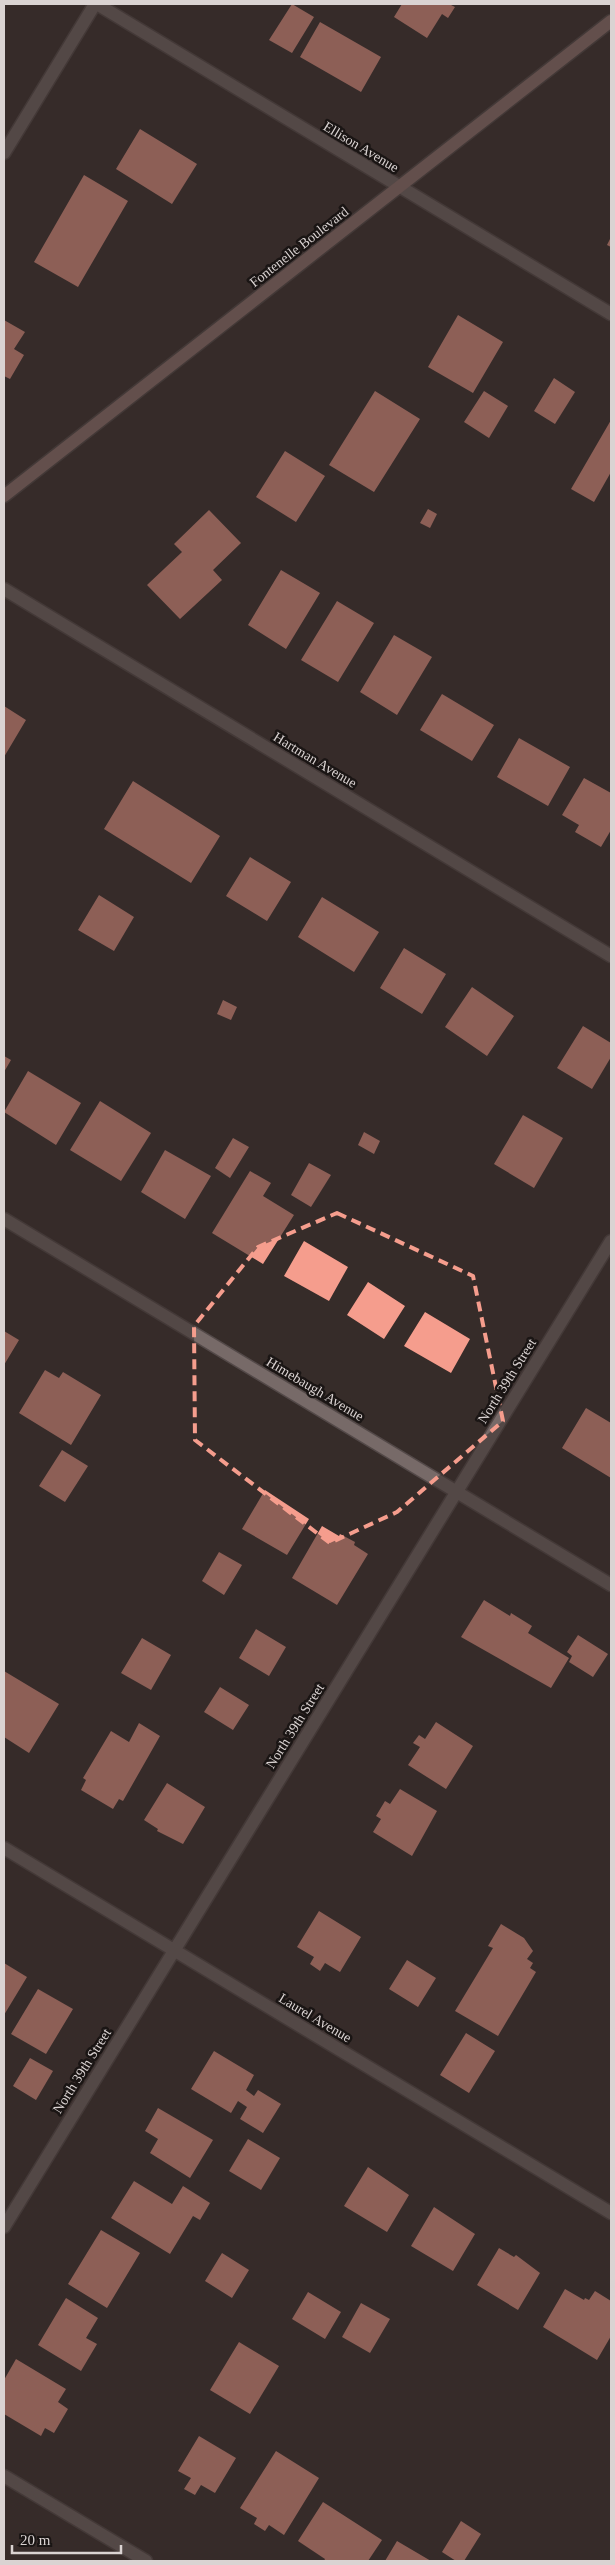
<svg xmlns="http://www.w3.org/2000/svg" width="615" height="2565" font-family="'Times New Roman',serif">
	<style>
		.building { fill: #f59d8d }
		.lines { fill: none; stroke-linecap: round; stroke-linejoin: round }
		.minor-casing { stroke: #534948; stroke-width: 15 }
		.secondary-casing { stroke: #534948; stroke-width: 15 }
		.minor { stroke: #776a68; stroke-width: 12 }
		.secondary { stroke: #997a75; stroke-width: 12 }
		.marked { fill: none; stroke: #f59d8d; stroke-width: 4; stroke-dasharray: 10 6; stroke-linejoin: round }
		.labels { text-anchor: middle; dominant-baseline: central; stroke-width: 5; stroke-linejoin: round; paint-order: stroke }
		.street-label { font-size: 14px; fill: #dad3d2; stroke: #1a1514 }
	</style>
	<rect width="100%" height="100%" fill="#362c29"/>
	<path class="building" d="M292,4L314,17L292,53L269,40Z
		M402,4H449L455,7L448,18L442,14L427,38L394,17Z
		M320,22L381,57L361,92L300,57Z
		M140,129L197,164L172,204L116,169Z
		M84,175L128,201L78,287L34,262Z
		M611,237V247L607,245Z
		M458,315L503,342L473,393L428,367Z
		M4,320L25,332L14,349L24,355L10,379L4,376Z
		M554,378L575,392L555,424L534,411Z
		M375,391L420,419L374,492L329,465Z
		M484,391L508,406L489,438L464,422Z
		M611,420V472L594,502L571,489Z
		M285,451L325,476L296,522L256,497Z
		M428,509L437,514L430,528L420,523Z
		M209,510L241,543L213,570L222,580L180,619L147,585L182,552L174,544Z
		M281,570L320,593L286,649L248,625Z
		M337,601L374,623L338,682L301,660Z
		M394,635L432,657L397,715L360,692Z
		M442,694L494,725L472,761L420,730Z
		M4,706L26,720L4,757Z
		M519,738L570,767L548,806L497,777Z
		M584,778L611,793V830L601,847L575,832L579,825L562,815Z
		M133,781L220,836L191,883L104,829Z
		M250,857L291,882L267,921L226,896Z
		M99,895L134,917L114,951L78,930Z
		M322,897L379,932L354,972L298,937Z
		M404,948L446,974L422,1014L380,988Z
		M472,987L514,1016L487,1056L445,1027Z
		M223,1000L237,1007L231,1020L217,1014Z
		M583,1026L611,1043V1057L592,1089L557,1068Z
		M4,1056L11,1060L4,1072Z
		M28,1071L81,1103L56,1145L4,1112Z
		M100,1101L151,1133L121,1181L70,1150Z
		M523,1115L563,1138L534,1188L494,1164Z
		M364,1132L380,1141L374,1154L358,1145Z
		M233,1138L249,1147L230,1178L215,1168Z
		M165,1150L211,1176L185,1219L141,1192Z
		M309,1163L331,1175L311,1207L291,1195Z
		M250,1171L271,1183L263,1196L294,1215L263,1264L212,1233Z
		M304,1241L348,1267L329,1301L284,1276Z
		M368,1282L405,1306L384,1339L347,1315Z
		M425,1312L470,1339L451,1373L404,1346Z
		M4,1331L19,1340L4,1365Z
		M45,1370L59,1378L63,1372L101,1395L71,1445L19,1413Z
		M586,1408L611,1423V1478L562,1448Z
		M62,1450L88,1466L65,1502L39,1486Z
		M265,1490L309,1519L287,1555L242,1529Z
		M322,1526L339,1536L340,1534L355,1542L354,1545L368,1554L337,1605L292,1578Z
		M219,1552L242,1565L224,1595L202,1581Z
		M484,1600L510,1616L511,1613L532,1626L528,1633L569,1658L551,1688L461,1637Z
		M256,1629L286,1647L269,1676L239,1658Z
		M578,1635L608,1654L593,1677L569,1662L572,1656L567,1652Z
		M142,1638L171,1655L151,1690L121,1673Z
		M4,1671L59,1704L29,1753L4,1737Z
		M220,1687L249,1705L233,1730L204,1712Z
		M436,1722L473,1746L446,1789L408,1765L420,1747L413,1743L419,1735L425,1739Z
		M139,1723L160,1736L123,1801L119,1799L113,1809L81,1790L86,1780L83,1778L111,1731L129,1742Z
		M167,1783L205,1807L183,1844L157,1831L158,1829L144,1820Z
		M400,1789L437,1811L412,1856L373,1832L381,1819L376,1816L385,1801L390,1804Z
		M319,1911L361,1937L340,1972L325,1963L320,1971L310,1964L314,1957L297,1947Z
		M501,1924L524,1938L533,1951L527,1959L533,1963L530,1968L536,1972L498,2036L455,2011L493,1948L488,1946Z
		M407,1960L436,1978L418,2007L389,1989Z
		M4,1963L27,1977L4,2015Z
		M38,1989L73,2009L46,2054L11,2034Z
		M466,2033L495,2051L469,2093L440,2075Z
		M214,2051L254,2075L246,2090L254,2096L258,2090L281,2104L263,2133L240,2119L247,2107L238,2101L231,2113L191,2089Z
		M30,2058L53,2071L36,2100L13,2086Z
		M158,2108L213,2140L190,2178L150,2153L158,2139L145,2131Z
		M248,2139L280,2158L261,2190L229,2171Z
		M368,2167L409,2195L387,2232L344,2206Z
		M134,2181L172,2204L183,2186L210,2203L200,2220L193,2216L170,2254L111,2218Z
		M434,2207L475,2234L453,2271L411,2246Z
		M101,2230L140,2253L107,2308L68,2284Z
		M499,2248L514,2257L516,2255L540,2273L518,2310L477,2285Z
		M222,2253L249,2270L232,2298L205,2281Z
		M565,2289L584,2300L585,2298L589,2300L595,2291L611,2301V2336L597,2360L543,2327Z
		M308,2292L341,2312L325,2339L292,2319Z
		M66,2298L98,2318L86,2338L97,2344L81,2371L38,2345Z
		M361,2303L390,2319L370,2353L342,2337Z
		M239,2342L279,2366L250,2414L210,2390Z
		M16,2359L66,2389L58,2402L68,2409L54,2433L45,2428L41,2436L4,2414V2380Z
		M199,2436L236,2458L215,2493L201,2485L195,2495L184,2489L191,2478L178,2471Z
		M276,2451L319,2478L284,2535L269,2525L265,2531L254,2524L257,2518L240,2508Z
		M323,2502L382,2540L368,2561H324L325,2559L298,2541Z
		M461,2521L481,2534L464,2561H456L442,2552Z
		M397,2541L431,2561H385Z"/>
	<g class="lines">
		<defs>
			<path id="minor" d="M97,4L611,314
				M4,153L95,4
				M4,589L611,956
				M4,1219L611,1585
				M4,1848L611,2213
				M4,2227L611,1241
				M4,2476L146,2561"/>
			<path id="secondary" d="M4,496L611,21"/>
		</defs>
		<use href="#minor" class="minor-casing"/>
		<use href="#secondary" class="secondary-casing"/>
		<use href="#minor" class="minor"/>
		<use href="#secondary" class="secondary"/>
	</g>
	<path d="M0 0H615V2565H0ZM337,1213L473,1276L503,1421L397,1512L330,1543L195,1440L194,1326L258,1247Z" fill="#362c29" fill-opacity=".55" fill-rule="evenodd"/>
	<path class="marked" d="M337,1213L473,1276L503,1421L397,1512L330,1543L195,1440L194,1326L258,1247Z"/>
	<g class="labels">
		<g class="street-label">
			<text transform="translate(361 147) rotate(31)">Ellison Avenue</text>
			<text transform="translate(299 247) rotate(-38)">Fontenelle Boulevard</text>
			<text transform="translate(315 760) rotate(31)">Hartman Avenue</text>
			<text transform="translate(507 1381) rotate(-58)">North 39th Street</text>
			<text transform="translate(315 1389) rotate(31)">Himebaugh Avenue</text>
			<text transform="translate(295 1726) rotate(-58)">North 39th Street</text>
			<text transform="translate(315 2018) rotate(31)">Laurel Avenue</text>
			<text transform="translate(82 2071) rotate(-58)">North 39th Street</text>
		</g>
	</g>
	<rect width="615" height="2565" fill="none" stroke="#dad3d2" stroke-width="10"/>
	<path d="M12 2545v8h109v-8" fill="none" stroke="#dad3d2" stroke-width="2.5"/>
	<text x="20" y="2545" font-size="15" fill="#dad3d2" stroke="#1a1514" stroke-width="4" paint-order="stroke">20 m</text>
</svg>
